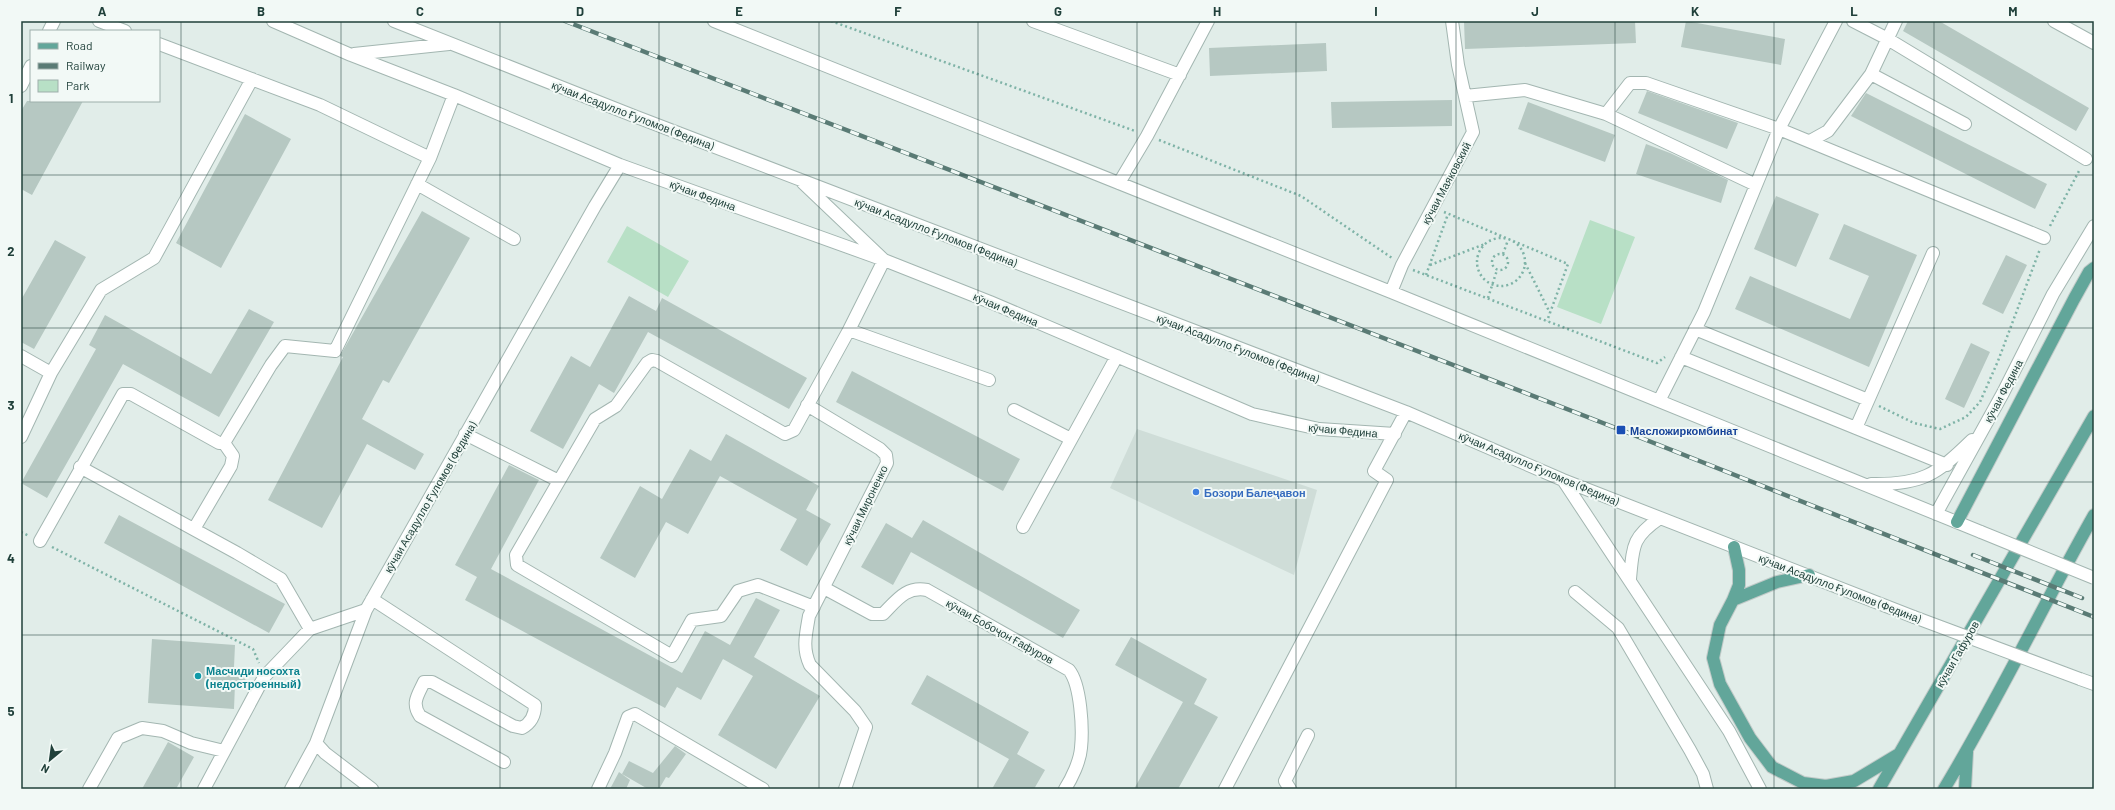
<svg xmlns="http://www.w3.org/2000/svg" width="2115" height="810" font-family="Barlow,sans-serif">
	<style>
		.built { fill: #cfddd8 }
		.green { fill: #b8e0c6 }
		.building { fill: #b6c8c2 }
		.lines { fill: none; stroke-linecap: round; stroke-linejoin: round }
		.minor-casing { stroke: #a3b6b1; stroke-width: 14 }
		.major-casing { stroke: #c1cac8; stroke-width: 14 }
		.path { stroke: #7fb3a7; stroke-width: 2.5; stroke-dasharray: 2 3; stroke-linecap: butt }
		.minor { stroke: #fff; stroke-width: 12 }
		.major { stroke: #62a69a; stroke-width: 12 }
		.rail-casing { stroke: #5a7b75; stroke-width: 4.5 }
		.rail { stroke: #f2f9f6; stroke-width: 3; stroke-dasharray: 9; stroke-linecap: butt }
		.minor-bridge-casing { stroke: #a3b6b1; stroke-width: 14; stroke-linecap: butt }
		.minor-bridge { stroke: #fff; stroke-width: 12 }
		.grid { fill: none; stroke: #20403a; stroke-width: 1; stroke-opacity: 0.55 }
		.transit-dot { fill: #1a4fb4; stroke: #f2f9f6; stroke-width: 1.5 }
		.shop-dot { fill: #3f7fe0; stroke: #f2f9f6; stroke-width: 1.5 }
		.culture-dot { fill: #0f9aa8; stroke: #f2f9f6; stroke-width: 1.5 }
		.labels { text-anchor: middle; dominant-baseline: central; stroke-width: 4; stroke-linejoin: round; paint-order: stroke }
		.street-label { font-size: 11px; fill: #20403a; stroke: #f2f9f6 }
		.transit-label { font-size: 11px; font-weight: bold; fill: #164399; stroke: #f2f9f6; text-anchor: start }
		.shop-label { font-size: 11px; font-weight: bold; fill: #366cbe; stroke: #f2f9f6; text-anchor: start }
		.culture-label { font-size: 11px; font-weight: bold; fill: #0d838f; stroke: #f2f9f6; text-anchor: start }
		.neatline { fill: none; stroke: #20403a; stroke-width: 1.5 }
		.grid-label { font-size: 13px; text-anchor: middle; font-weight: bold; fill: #20403a }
	</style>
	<rect width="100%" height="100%" fill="#e1ede9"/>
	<path class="built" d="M1137,429L1317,490L1294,575L1110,488Z"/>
	<path class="green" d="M1590,220L1635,237L1601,324L1557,307Z
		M627,226L689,261L668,297L607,262Z"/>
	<path class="building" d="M1464,21H1635L1636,43L1465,49Z
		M1686,21L1785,39L1781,65L1681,47Z
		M1908,21H1939L2089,108L2076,131L1903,31Z
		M1326,43L1327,71L1210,76L1209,48Z
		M1647,91L1738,123L1727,149L1638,113Z
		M1866,93L2047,184L2035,209L1851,116Z
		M1452,100V126L1332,128L1331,102Z
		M27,101H83L32,195L21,189V111Z
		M1528,102L1615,135L1605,162L1518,129Z
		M245,114L291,139L221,268L176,243Z
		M1646,144L1670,153L1728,180L1721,203L1636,174Z
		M1776,196L1819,214L1796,267L1754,249Z
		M422,211L470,238L389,383L383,380L362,419L424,454L415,470L367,444L322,528L268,500L343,357L340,356Z
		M1844,224L1917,255L1869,367L1735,309L1750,276L1850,319L1869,276L1829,259Z
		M55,240L86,257L34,349L21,342V300Z
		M2006,255L2027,265L2003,314L1982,304Z
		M629,296L656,311L662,298L807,378L789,409L648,332L614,393L599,384L563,449L530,431L571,356L590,367Z
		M249,309L274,322L219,417L123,364L47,498L21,483L96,349L89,345L105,315L211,374Z
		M1971,343L1990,352L1964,408L1945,399Z
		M852,371L1020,459L1003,491L836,402Z
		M726,434L819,486L806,510L831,524L807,566L780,550L797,519L720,476L688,534L666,522L635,578L600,558L640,486L662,499L690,449L711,461Z
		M509,465L539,480L491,569L682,673L705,631L730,645L756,598L780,610L754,657L820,696L776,769L718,735L753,676L723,659L701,700L677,687L665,708L465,600L477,577L455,565Z
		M119,515L285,604L269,633L104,543Z
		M923,520L1080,610L1063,638L911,552L893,585L861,567L886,523L912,538Z
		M1131,637L1207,679L1194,704L1218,717L1178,789H1134L1183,702L1115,665Z
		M152,639L235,645L234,667L246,668L245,685L235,684L234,709L148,703Z
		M927,675L1029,732L1017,754L1045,770L1034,789H992L1009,759L911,704Z
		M168,742L194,757L176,789H142Z
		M675,746L686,754L669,778L666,777L659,789H648L622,774L629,761L653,773Z
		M619,772L630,780L626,789H610Z"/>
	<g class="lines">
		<defs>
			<path id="minor" d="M99,21L125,31
				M273,21L351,55L454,95L620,165L884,260L990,302L1252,414L1319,429L1395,434
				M394,21L634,116L1406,412L1563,480L1914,617
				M714,21L1391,292L1981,532
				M1033,21L1180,75
				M1853,21L1886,38L2086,159
				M2054,21L2094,43
				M49,31L54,21
				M159,44L320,105L430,158L454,95
				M354,54L449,44
				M1871,74L1965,124
				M21,86L31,66
				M1465,96L1525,90L1606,114L1756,185
				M1606,114L1630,83H1646L1779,129L2044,238
				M1810,141L1828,131L1871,74L1896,21
				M803,183L884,260L849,330L794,430L785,434L657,361L652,360L647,363L616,406L595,419L516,555L517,565L672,656L692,620L721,616L738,591L758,585L814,607
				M1119,183L1147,136L1208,21
				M417,184L514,239
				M1391,292L1402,265L1473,132L1458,65L1452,21
				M1695,329L1868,400
				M849,330L989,380
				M21,356L51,373L101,290L154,258L252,79
				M1681,357L1947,465
				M1659,401L1704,312L1779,129L1836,21
				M807,405L880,449L886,455L887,463L809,616C806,634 802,648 810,665L855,711L866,727L845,789
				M1014,410L1071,439
				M1856,428L1933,253
				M465,434L559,481
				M21,437L51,373
				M80,467L237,553L281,579L310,629
				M1563,480L1729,731L1760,789
				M1871,484C1922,485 1936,475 1972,440
				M1936,514L2003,393L2053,294L2094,226
				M1023,527L1117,356
				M194,529L231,466L233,456L224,443
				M40,541L123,394H131L219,443H224L271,365L285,346L335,351L430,158
				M1630,579C1633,546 1632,537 1660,518
				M824,588L872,614H883C897,600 906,586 927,590L1069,670C1081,685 1083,729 1081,748C1080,761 1072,778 1065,789
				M1575,592L1618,628L1690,750L1703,774L1707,789
				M372,599L535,705C535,716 531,723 522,728L513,726L432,682H424C418,695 411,703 420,716L504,762
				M366,610L316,743L325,753L372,789
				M2080,679L2094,684
				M89,789L118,738L142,728L163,731L191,743L224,751
				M204,789L264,677L310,629L366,610L595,206L620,165
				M291,789L316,743
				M598,789L615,753L628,717L635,714L763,789
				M1225,789L1387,480L1374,471L1406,412
				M1290,789L1285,781L1308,735"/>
			<path id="major" d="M1957,522L2074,299L2089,272L2094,268
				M1734,547L1739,570V585L1733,600L1720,625L1713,658L1720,684L1750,738L1772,767L1803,783L1826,786L1854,781L1899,754
				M1733,600L1777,582L1809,575
				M1879,789L2094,416
				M1944,789C1998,700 2043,605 2094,515
				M1965,789L1967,752"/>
		</defs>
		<use href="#minor" class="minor-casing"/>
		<use href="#major" class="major-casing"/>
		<path class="path" d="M831,21L1135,131
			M1159,140L1301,196L1392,258
			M1444,212L1568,264L1547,321
			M2050,226L2079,171
			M1477 262a24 24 0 1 1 48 0a24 24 0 1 1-48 0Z
			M1492 262a8 8 0 1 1 16 0a8 8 0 1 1-16 0Z
			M1503,254L1508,240
			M1525,263L1550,313
			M1430,265L1485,244
			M1413,270L1657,363L1665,357
			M1426,275L1448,214
			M1488,298L1497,270
			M1879,406L1914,423L1940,429L1966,417L1980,402L1998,361L2040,249
			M21,532L29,536
			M52,547L253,649L259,663"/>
		<use href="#minor" class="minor"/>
		<use href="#major" class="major"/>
		<defs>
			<path id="rail" d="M565,21L1621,430L2094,617
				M1973,555L2082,598"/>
		</defs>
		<use href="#rail" class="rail-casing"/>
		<use href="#rail" class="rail"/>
		<defs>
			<path id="minor-bridge" d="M1981,532L2094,578
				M1914,617L2080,679"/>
		</defs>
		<use href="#minor-bridge" class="minor-bridge-casing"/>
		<use href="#minor-bridge" class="minor-bridge"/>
	</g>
	<path class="grid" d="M181,21V789M341,21V789M500,21V789M659,21V789M819,21V789M978,21V789M1137,21V789M1296,21V789M1456,21V789M1615,21V789M1774,21V789M1934,21V789M21,175H2094M21,328H2094M21,482H2094M21,635H2094"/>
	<rect class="transit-dot" x="1616" y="425" width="10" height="10" rx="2"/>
	<circle class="shop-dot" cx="1196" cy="492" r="4"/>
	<circle class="culture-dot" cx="198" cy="676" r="4"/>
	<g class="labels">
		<g class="street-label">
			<text transform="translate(633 115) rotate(21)">кӯчаи Асадулло Ғуломов (Федина)</text>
			<text transform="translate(1446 183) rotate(-62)">кӯчаи Маяковский</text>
			<text transform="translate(703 195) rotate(20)">кӯчаи Федина</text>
			<text transform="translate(936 232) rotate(21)">кӯчаи Асадулло Ғуломов (Федина)</text>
			<text transform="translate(1006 309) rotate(23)">кӯчаи Федина</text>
			<text transform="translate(1238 348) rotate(21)">кӯчаи Асадулло Ғуломов (Федина)</text>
			<text transform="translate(2003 391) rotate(-62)">кӯчаи Федина</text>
			<text transform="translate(1343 430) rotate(5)">кӯчаи Федина</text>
			<text transform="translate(1539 468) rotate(23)">кӯчаи Асадулло Ғуломов (Федина)</text>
			<text transform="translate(430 497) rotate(-60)">кӯчаи Асадулло Ғуломов (Федина)</text>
			<text transform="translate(865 505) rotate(-64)">кӯчаи Мироненко</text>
			<text transform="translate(1840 588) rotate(21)">кӯчаи Асадулло Ғуломов (Федина)</text>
			<text transform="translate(1000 631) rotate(29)">кӯчаи Бобоҷон Ғафуров</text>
			<text transform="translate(1957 654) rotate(-60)">кӯчаи Гафуров</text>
		</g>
		<g class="transit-label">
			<text x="1630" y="430">Масложиркомбинат</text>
		</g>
		<g class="shop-label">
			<text x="1204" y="492">Бозори Балеҷавон</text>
		</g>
		<g class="culture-label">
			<text x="206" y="670">Масчиди носохта<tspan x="206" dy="13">(недостроенный)</tspan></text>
		</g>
	</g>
	<rect width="2115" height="810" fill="none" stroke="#f2f9f6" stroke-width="44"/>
	<rect x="30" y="30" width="130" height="72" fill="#f2f9f6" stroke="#9eafab"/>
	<rect x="38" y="43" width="20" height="6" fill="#62a69a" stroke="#9eafab"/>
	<text x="66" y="50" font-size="12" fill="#20403a">Road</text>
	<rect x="38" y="63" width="20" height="6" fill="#5a7b75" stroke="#9eafab"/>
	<text x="66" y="70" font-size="12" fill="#20403a">Railway</text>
	<rect x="38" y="80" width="20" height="12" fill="#b8e0c6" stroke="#9eafab"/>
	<text x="66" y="90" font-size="12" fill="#20403a">Park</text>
	<g transform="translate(50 760) rotate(209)" stroke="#f2f9f6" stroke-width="3" paint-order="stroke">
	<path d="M0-3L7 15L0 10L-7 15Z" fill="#20403a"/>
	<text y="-6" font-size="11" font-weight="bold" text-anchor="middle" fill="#20403a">N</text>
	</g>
	<rect x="22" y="22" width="2071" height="766" class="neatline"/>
	<g class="grid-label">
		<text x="102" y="16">A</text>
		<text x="261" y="16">B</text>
		<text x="420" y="16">C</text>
		<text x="580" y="16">D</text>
		<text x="739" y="16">E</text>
		<text x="898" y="16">F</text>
		<text x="1058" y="16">G</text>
		<text x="1217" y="16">H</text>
		<text x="1376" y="16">I</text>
		<text x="1535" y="16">J</text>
		<text x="1695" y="16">K</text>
		<text x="1854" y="16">L</text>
		<text x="2013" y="16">M</text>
		<text x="11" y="103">1</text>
		<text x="11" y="256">2</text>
		<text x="11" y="410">3</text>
		<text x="11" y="563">4</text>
		<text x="11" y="716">5</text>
	</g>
</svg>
